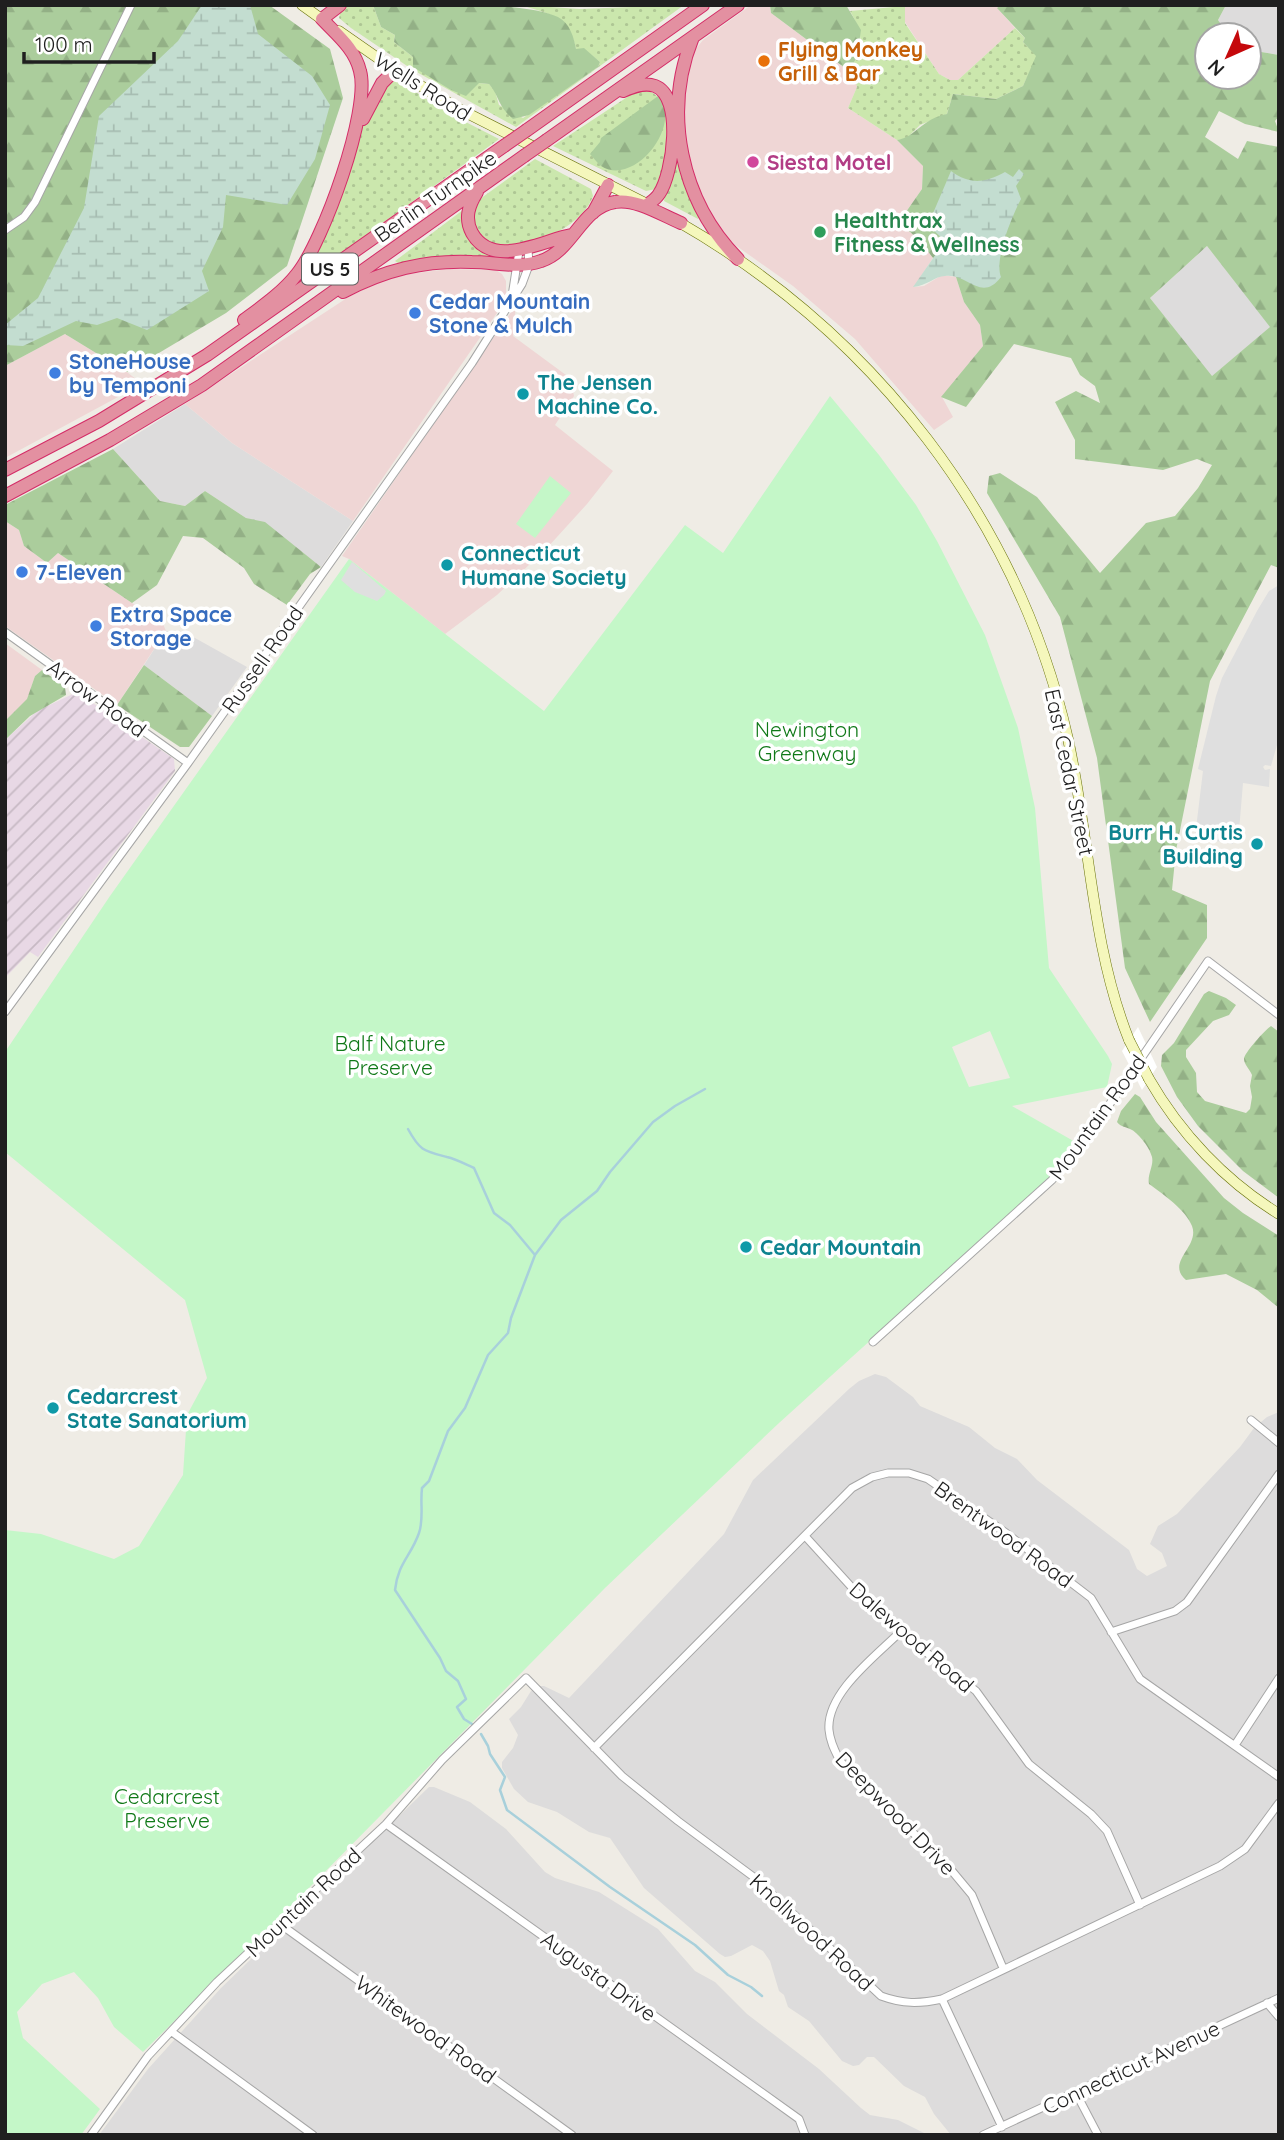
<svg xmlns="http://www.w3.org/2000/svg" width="1284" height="2140" font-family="Quicksand,sans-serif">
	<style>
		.residential { fill: #dddcdc }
		.commercial { fill: #efd6d5 }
		.industrial { fill: url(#industrial-furrows) }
		.grass { fill: url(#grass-dots) }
		.forest { fill: url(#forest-firs); fill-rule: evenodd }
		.wetland { fill: url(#wetland-marsh) }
		.park { fill: #c4f7c8; fill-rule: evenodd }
		.parking { fill: #dfdfdf }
		.pier { fill: #fff }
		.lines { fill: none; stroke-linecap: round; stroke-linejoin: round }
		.stream { stroke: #a8d0db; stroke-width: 2.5 }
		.street-casing { stroke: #a6a6a6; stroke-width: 9 }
		.secondary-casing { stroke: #687209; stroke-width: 11 }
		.highway-casing { stroke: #d42c67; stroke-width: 14 }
		.street { stroke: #fff; stroke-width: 7 }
		.secondary { stroke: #f5f7bc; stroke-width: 10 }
		.highway { stroke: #e390a1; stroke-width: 12 }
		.secondary-bridge-casing { stroke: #687209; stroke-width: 11; stroke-linecap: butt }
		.highway-bridge-casing { stroke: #d42c67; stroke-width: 14; stroke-linecap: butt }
		.secondary-bridge { stroke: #f5f7bc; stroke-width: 10 }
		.highway-bridge { stroke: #e390a1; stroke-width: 12 }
		.food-dot { fill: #e8710a; stroke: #fff; stroke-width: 2.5 }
		.hotel-dot { fill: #d1479c; stroke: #fff; stroke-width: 2.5 }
		.leisure-dot { fill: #2e9e5b; stroke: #fff; stroke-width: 2.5 }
		.shop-dot { fill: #3f7fe0; stroke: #fff; stroke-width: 2.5 }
		.culture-dot { fill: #0f9aa8; stroke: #fff; stroke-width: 2.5 }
		.labels { text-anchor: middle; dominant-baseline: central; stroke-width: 7; stroke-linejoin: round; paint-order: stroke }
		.shield { fill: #fff; stroke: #626262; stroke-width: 2 }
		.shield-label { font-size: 19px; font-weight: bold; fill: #1f1f1f }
		.food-label { font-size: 21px; font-weight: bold; fill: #c56008; stroke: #fff; text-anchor: start }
		.street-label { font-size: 21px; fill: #1f1f1f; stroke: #fff }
		.hotel-label { font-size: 21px; font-weight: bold; fill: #b23c85; stroke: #fff; text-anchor: start }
		.leisure-label { font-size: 21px; font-weight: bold; fill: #27864d; stroke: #fff; text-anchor: start }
		.shop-label { font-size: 21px; font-weight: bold; fill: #366cbe; stroke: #fff; text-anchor: start }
		.culture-label { font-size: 21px; font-weight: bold; fill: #0d838f; stroke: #fff; text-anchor: start }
		.park-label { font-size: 21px; fill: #107918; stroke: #fff }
	</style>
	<defs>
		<pattern id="industrial-furrows" width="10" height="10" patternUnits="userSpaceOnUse" patternTransform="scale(1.75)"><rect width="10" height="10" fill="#e8d8e5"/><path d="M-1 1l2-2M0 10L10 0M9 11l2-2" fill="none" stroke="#c7b9c4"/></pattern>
		<pattern id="grass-dots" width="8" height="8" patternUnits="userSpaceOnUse" patternTransform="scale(1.75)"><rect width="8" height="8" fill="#cbe7ad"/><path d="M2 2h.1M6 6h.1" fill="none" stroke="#aec694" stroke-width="1.8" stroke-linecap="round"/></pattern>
		<pattern id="forest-firs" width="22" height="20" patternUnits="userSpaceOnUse" patternTransform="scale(1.75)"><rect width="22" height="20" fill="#abcd9c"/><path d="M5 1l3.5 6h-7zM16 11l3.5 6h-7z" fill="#93b086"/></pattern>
		<pattern id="wetland-marsh" width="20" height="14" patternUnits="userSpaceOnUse" patternTransform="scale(1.75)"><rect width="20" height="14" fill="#c3ddd0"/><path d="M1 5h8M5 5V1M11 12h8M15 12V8" fill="none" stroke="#a7bdb2"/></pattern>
	</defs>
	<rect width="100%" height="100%" fill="#efece5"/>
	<path class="residential" d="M1226,5H1279V55L1249,50V35H1228L1218,20Z
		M1207,246L1271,327L1211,377L1150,298Z
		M185,404L232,443L353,521L321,567L265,523L246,518L205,491L185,506L160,501L113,449Z
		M166,631L195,638L247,667L212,716L144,665Z
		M875,1374L886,1377L913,1397L920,1406L969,1427L995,1448L1017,1459L1037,1480L1129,1550L1137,1569L1147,1576L1167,1566L1162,1553L1150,1544L1158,1526L1177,1514L1240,1447L1254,1428L1267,1417L1279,1412V2135H951L934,2114L925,2097L904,2086L874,2057H867L859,2065L853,2066L842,2061L809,2021L788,2007L784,1995L779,1991L770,1961L763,1951L752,1945L731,1956L725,1957L720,1954L644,1888L610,1838L589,1832L557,1812L528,1802L514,1789L502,1768V1762L513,1748L518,1735L509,1719L521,1707L531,1691L538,1686H544L569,1698L724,1534L753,1480L849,1389L859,1381Z
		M429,1787H434L470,1802L506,1829L545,1872L555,1878L599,1892L658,1929L695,1971L715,1982L747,2014L819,2069L861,2108L870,2115L898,2120L928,2135H99L148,2069L221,1988Z"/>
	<path class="commercial" d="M751,5H770L771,13L854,75L857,87L848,108L897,140L923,166L922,189L899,222L920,241L933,258L914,287L924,286L942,275L956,277L964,302L980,325L983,346L942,397L953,417L934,430L855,339L793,286L721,235L690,177L682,119L687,70L691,55L703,40Z
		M905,5H1001L998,9L1015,28L958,80H950L939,74L905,22Z
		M450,269L496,270L502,274L506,281V300L353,521L232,443L185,404L350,296L375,283L407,274Z
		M516,305L513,336L570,378L574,396L555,425L613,471L587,504L547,548L497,595L445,634L349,559L342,556Z
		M65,334L127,372L142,384L5,458V366Z
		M5,521L19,530L24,546L47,563L58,553L163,624L166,631L117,705L5,626Z
		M5,643L42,670L35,676L27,700L5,721Z"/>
	<path class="industrial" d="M77,692L174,759L175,771L38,957L30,952L5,978V740L37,711Z"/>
	<path class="grass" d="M346,5H373L381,27L395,35L394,42L413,57L479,83L489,84L495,91L499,105L523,118L598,67L600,62L584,49L576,50C570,15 549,14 520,5L580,9L684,5L516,127L413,70L351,28L339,18L341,10Z
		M905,6V23L939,74L950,80H958L1015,28L1025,38L1023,42L1037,56L1023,86L996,99L953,94L947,114L920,125L906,139L897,140L848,108L857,87L854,75L849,71C864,47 864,35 850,11Z
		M394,80L399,81L448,113L499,139L285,294L367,116L387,83Z
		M638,90C682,87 666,165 656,189L646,191L553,146Z
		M675,138L700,216L698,219L664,201Z
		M535,159L591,189L593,196C582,230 511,261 482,237C477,233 474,225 472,219L480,199Z
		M463,210L465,230L515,256V258H427L398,263L395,261Z"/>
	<path class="forest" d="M5,5H269L330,49L343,98L287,266L226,313L127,372L65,334L5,366Z
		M373,5C417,5 523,0 558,17C570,23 574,38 576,49L584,48L600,62L598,67L529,115L513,119C497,105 500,97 489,84L479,83L466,96L451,90L413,67V57L394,42L395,35L381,27Z
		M770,5H846L861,30L857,57L849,71L771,13Z
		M1001,5H1226L1218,20L1228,35H1207V77H1249V50L1279,55V116L1275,121L1279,132L1245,124L1219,111L1205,137L1238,159L1247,141L1279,147V568L1271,565L1210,681L1176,850L1172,890L1207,905V938L1150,1022L1125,968L1097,758L1060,617L987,493L989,476L1000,473L1037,497L1100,573L1146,523L1175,516L1198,488L1212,465L1197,459L1163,470L1075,459V440L1055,402L1076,391L1100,403L1095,386L1080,375L1071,358L1014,344L966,407L941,397L983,346L980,325L964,302L956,277L933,258L920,241L899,222L922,189L923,166L897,140C916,137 921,119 947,114L953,94L996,99L1023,86L1036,56L1023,42L1025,38L997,8ZM1207,246L1270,327L1212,376L1150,298Z
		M658,96C684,123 635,188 601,166C597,163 593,157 590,154L600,142L601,138Z
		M113,449L160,501L185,506L205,491L246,518L265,522L321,567L310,574L287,605L254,584L244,568L203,538L183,536L157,585L132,603L58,553L47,563L24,546L19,530L5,521V505Z
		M144,665L212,716L189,747H180L117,705Z
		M42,670L65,687L66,695L30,716L5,740V721L27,699L35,676Z
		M1209,991L1226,998L1236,1005L1229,1015L1213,1021L1186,1050V1057L1196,1073L1197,1092L1205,1101L1246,1113L1250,1109L1252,1097L1250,1086L1252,1075C1250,1070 1244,1064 1244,1059C1244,1053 1265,1030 1271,1026L1279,1032V1198L1243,1171L1198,1126L1177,1097L1161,1066L1162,1055L1174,1043L1204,994Z
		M1135,1094L1140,1097L1156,1122L1224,1198L1243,1213L1279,1236V1308L1257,1290L1226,1274L1186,1280C1165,1262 1200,1247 1192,1226C1185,1209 1164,1195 1149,1184C1147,1174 1154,1166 1152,1157C1150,1148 1139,1134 1132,1130C1125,1126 1122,1128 1117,1122L1121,1111Z"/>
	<path class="wetland" d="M202,5H250L258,34L312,76L330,105L315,159L287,205L226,195L223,227L202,271L209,291L147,330L117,318L97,325L76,321L23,346L5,345V325L38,298L84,208L99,116L178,41Z
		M1019,169L1024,174L1016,186L1021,199C1012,216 994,259 1001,277C981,303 968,273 945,276C935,276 927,286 913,287L945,241L928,225L951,171C970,185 985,183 1005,172L1013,177Z"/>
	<path class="park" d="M830,396L879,455L916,505L937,541L985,635L1018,728L1035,808L1049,968L1108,1056L1112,1064L1107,1087L1012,1106L1077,1143L1051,1177L779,1423L605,1588L308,1889L143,2052L114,2027L98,1998L74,1972L42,1984L17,2012L23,2038L100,2109L81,2135H5V1530L41,1534L114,1559L139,1546L183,1475L187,1415L207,1378L185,1300L5,1152V1052L110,896L349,559L544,711L685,525L723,553ZM990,1031L1010,1078L969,1087L952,1047Z
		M550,476L571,493L535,538L516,524Z"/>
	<path class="parking" d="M352,562L386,591L384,595L377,601L355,592L341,580Z
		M1279,585V738L1271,766L1265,765L1263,767L1265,770L1270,769L1269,787L1243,783L1239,831L1233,832V844L1195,837L1203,771L1198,769L1216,696L1222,678L1257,611L1269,591Z"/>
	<path class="pier" d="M1138,1027L1157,1067L1142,1090L1122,1051Z"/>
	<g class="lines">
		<path class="stream" d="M408,1129C420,1151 424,1151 447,1157C456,1159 465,1164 474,1168L494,1213L510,1225L535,1255
			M472,1724L464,1719L457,1707L466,1699L458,1681L446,1671L440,1658L395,1590C398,1563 411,1556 419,1533C424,1519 420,1503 422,1488L429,1481L448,1431L465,1408L488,1355L508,1333L511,1318L535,1255L561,1220L597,1191L610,1172L653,1122L675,1106L705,1089
			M481,1734L488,1746L490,1754L505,1777L500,1790L507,1810L610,1887L695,1945L728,1975L751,1987L762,1996"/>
		<defs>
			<path id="street" d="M5,230L24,217L35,202L131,5
				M512,296L519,251
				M5,632L188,763
				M5,1012L188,763L472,363L522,284L529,265L528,249
				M873,1342L1052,1180L1087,1137L1208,961L1279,1015
				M1251,1420L1279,1443
				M805,1536L856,1592L900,1632L976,1691L1029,1764L1091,1814L1107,1831L1140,1905
				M900,1632C876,1656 826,1693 829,1730C830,1742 835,1751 840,1761L952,1871L972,1895L1003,1968
				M1111,1632L1175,1611L1187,1602L1279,1474
				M1235,1745L1279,1678
				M594,1748L852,1488L872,1477L888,1473H909L928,1479L1006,1533L1091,1598L1140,1679L1279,1777
				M386,1824L799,2119L805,2135
				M280,1924L572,2135
				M942,1999L1002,2127
				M1267,2003L1279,2017
				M172,2032L313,2135
				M1076,2093L1098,2135
				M91,2135L148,2056L217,1982L386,1824L442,1760L526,1678L622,1776L678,1821L755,1878L881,1996C903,2004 919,2004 942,1999L1220,1866L1245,1849L1279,1803
				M983,2135L1279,1998"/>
			<path id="secondary" d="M302,5L327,23
				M339,31L395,70L457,108L643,202
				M677,221C873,333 1018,518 1068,739C1090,839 1091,945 1129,1040
				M1149,1079C1180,1133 1225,1181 1279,1214"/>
			<path id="highway" d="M693,37C662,113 681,201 738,259
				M623,91C632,87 644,82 655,86C684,97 673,174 659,194C656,199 652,201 647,205
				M363,119L382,83L395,70
				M527,130L703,5
				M547,140L738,5
				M477,192C469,205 464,218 472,233C493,270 543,240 572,235
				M593,213L608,185
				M343,292C385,270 424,260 472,262C495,262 519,269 541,261C573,251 581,207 615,202C635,198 662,215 681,223
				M244,320C263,306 283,292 297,274C323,242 371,110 360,71C355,49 337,35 322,19L340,5
				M5,470L99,421L207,355L504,146
				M5,496L110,440L202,385L524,156"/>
		</defs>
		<use href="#street" class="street-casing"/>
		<use href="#secondary" class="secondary-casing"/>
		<use href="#highway" class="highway-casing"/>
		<use href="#street" class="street"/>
		<use href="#secondary" class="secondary"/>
		<use href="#highway" class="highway"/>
		<defs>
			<path id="secondary-bridge" d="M1129,1040L1149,1079"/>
			<path id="highway-bridge" d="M504,146L527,130
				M524,156L547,140"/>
		</defs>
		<use href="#secondary-bridge" class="secondary-bridge-casing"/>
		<use href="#highway-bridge" class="highway-bridge-casing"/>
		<use href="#secondary-bridge" class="secondary-bridge"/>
		<use href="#highway-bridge" class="highway-bridge"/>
	</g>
	<circle class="food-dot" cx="764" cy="61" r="7"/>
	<circle class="hotel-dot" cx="753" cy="162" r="7"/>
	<circle class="leisure-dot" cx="820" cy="232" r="7"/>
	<g class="shop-dot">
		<circle cx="415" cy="313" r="7"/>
		<circle cx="55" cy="373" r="7"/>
		<circle cx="22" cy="572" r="7"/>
		<circle cx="96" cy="626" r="7"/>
	</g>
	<g class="culture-dot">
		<circle cx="523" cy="394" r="7"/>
		<circle cx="447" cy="565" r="7"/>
		<circle cx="1257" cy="844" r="7"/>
		<circle cx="746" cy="1247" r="7"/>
		<circle cx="53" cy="1408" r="7"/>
	</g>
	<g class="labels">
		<rect class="shield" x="302" y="253.5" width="56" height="31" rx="5"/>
		<g class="shield-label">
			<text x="330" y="269">US 5</text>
		</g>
		<g class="food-label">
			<text x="778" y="49">Flying Monkey<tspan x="778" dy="24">Grill &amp; Bar</tspan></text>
		</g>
		<g class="street-label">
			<text transform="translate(423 86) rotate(32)">Wells Road</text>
			<text transform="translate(435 196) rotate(-35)">Berlin Turnpike</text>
			<text transform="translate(262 659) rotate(-55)">Russell Road</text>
			<text transform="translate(97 698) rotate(36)">Arrow Road</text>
			<text transform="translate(1070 772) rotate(78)">East Cedar Street</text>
			<text transform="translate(1097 1117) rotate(-54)">Mountain Road</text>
			<text transform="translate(1004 1534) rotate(36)">Brentwood Road</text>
			<text transform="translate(912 1637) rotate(41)">Dalewood Road</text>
			<text transform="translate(896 1813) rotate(46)">Deepwood Drive</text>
			<text transform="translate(303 1902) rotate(-43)">Mountain Road</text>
			<text transform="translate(812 1932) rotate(43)">Knollwood Road</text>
			<text transform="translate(599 1976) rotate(36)">Augusta Drive</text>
			<text transform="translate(426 2029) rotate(36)">Whitewood Road</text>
			<text transform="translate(1131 2067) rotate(-25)">Connecticut Avenue</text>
		</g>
		<g class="hotel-label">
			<text x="767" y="162">Siesta Motel</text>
		</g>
		<g class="leisure-label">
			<text x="834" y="220">Healthtrax<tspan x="834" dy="24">Fitness &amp; Wellness</tspan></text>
		</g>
		<g class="shop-label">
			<text x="429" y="301">Cedar Mountain<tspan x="429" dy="24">Stone &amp; Mulch</tspan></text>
			<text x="69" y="361">StoneHouse<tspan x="69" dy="24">by Temponi</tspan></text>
			<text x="36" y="572">7-Eleven</text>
			<text x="110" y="614">Extra Space<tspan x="110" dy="24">Storage</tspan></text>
		</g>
		<g class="culture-label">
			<text x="537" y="382">The Jensen<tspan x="537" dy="24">Machine Co.</tspan></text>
			<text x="461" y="553">Connecticut<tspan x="461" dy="24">Humane Society</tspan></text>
			<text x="1243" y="832" text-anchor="end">Burr H. Curtis<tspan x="1243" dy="24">Building</tspan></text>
			<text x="760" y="1247">Cedar Mountain</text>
			<text x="67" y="1396">Cedarcrest<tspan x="67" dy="24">State Sanatorium</tspan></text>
		</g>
		<g class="park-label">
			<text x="807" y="729">Newington<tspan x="807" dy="24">Greenway</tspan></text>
			<text x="390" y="1043">Balf Nature<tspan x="390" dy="24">Preserve</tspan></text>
			<text x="167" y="1796">Cedarcrest<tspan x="167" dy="24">Preserve</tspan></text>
		</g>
	</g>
	<rect width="1284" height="2140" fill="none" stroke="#1f1f1f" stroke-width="14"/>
	<g transform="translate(1228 56) rotate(225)"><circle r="33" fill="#ffffff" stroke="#a5a5a5" stroke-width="2"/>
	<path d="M0-5L12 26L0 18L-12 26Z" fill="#c5080b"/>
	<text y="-10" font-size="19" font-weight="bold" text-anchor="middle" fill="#1f1f1f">N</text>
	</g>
	<path d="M24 52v10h130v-10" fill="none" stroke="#1f1f1f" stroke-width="3.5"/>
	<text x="35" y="52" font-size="21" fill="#1f1f1f" stroke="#ffffff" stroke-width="5" paint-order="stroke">100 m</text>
</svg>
